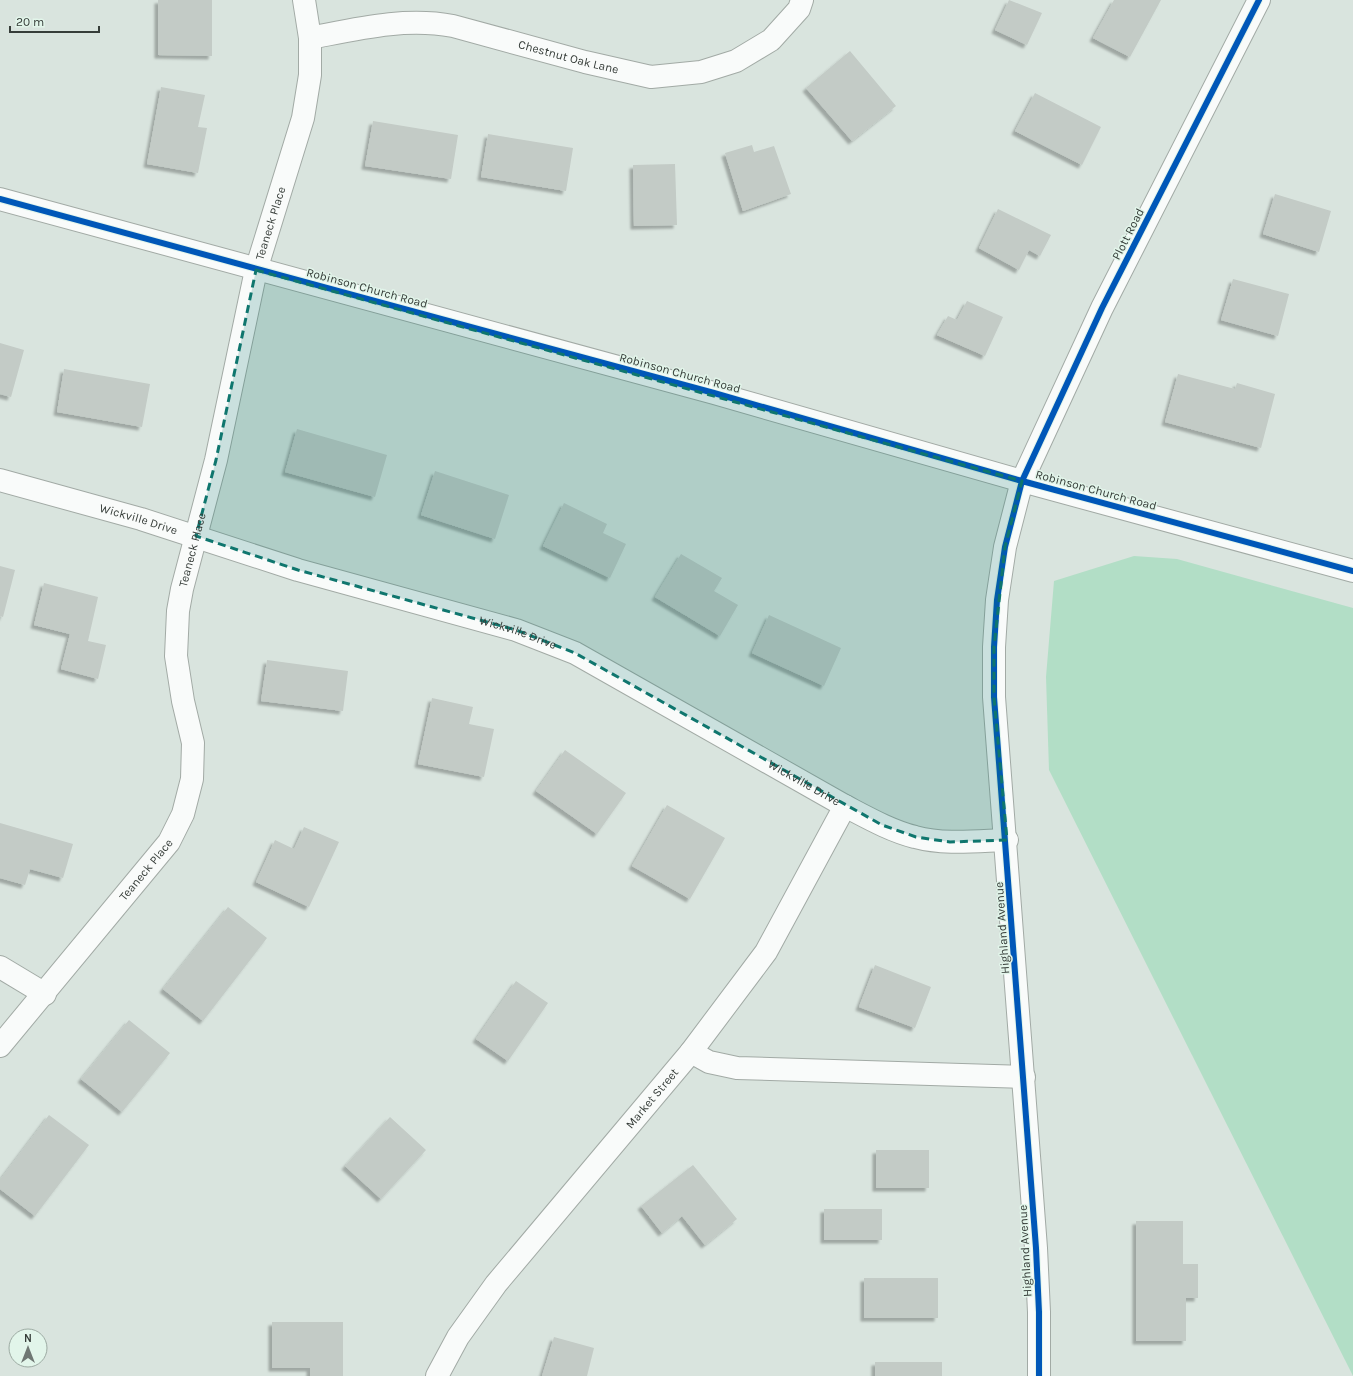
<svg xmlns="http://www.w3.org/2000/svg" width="1353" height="1376" font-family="Karla,sans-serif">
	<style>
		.green { fill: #b2dec6 }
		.building { fill: #c3cbc6; filter: url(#shadow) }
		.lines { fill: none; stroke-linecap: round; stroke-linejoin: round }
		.minor-casing { stroke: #a2aaa5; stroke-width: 24 }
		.minor { stroke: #f9fbfa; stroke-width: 22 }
		.cycleway-casing { stroke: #e2f5ea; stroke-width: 8 }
		.cycleway { stroke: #0057b8; stroke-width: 6 }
		.marked { fill: #0f766e; fill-opacity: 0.2; stroke: #0f766e; stroke-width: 3; stroke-dasharray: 8 5; stroke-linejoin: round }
		.labels { text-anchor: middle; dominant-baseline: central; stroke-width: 3; stroke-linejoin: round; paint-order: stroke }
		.street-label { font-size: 12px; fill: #363d39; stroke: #e2f5ea }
	</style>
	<defs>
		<filter id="shadow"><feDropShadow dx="-3.5" dy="3.5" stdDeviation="1" flood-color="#0004"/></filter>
	</defs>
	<rect width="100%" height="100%" fill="#d9e4de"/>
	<path class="green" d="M1134,556L1177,559L1353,608V1376L1049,770L1046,677L1054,581Z"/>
	<path class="building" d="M158,0H212V56L158,55Z
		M1009,0L1042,13L1027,45L995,30Z
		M1114,0H1161L1130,57L1093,38Z
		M850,51L896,106L852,141L806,88Z
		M161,87L205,95L198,127L207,128L198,173L147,164Z
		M1035,93L1101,127L1082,165L1015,131Z
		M373,121L458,135L451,179L365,166Z
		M488,134L573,148L566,191L481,177Z
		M752,145L754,152L774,146L791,194L743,211L725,153Z
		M675,164L677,225L634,226L633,165Z
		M1275,194L1331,211L1319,252L1263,234Z
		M998,209L1051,235L1040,256L1029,250L1019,270L979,248Z
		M1233,279L1289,294L1278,336L1221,320Z
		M967,301L1003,317L985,356L937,335L948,316L957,320Z
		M0,343L24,350L11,397L0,394Z
		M64,369L150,384L142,427L57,412Z
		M1178,374L1235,389L1237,383L1275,394L1261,448L1165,422Z
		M297,429L387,455L375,497L285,472Z
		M435,471L509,495L495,539L421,515Z
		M564,503L607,524L603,533L626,544L610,578L543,546Z
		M681,554L722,578L714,591L738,605L720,636L655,597Z
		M0,566L15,570L3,617L0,616Z
		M44,583L98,597L88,641L106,645L98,679L61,669L70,634L34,625Z
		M769,615L841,648L824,686L752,653Z
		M267,660L348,671L343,711L261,701Z
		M432,698L473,707L469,724L494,729L484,777L418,764Z
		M565,750L626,793L597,834L536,791Z
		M667,805L725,838L690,899L632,866Z
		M0,823L73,844L63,878L30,869L25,885L0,878Z
		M304,827L339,842L309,907L256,882L275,840L294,849Z
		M228,907L267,938L203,1021L163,989Z
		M875,965L931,987L915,1028L859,1007Z
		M516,981L548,1003L508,1061L476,1039Z
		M129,1020L170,1053L122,1112L81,1079Z
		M49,1115L89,1145L35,1216L0,1189V1180Z
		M390,1117L426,1150L381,1199L345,1166Z
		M876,1150H929V1188H876Z
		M693,1165L737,1219L705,1245L682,1216L662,1233L641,1206Z
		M824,1209H882V1240H824Z
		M1136,1221H1183V1264H1198V1298H1186V1341H1136Z
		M864,1278H938V1318H864Z
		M272,1322H343V1376H310V1368H272Z
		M554,1337L594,1348L587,1376H542Z
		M875,1362H942V1376H875Z"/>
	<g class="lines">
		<defs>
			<g id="minor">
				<path id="s1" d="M310,38C357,29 404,17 453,26L585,62L651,77L701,72L736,61L771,40L799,9L802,0"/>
				<path d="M0,199L714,393L1022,481L1353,571"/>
				<path id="s2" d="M0,480L141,519L298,570L516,630L575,653L845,806C868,818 891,831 915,837C944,845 977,841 1007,840"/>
				<path d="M0,967L45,994"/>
				<path id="s3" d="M0,1046L169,842L183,814L192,779L193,743L183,701L176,656L178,611L182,589L216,460L256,270L303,118L310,75V38L304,0"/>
				<path d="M691,1052L709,1062L737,1068L1024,1077"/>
				<path id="s4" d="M437,1376L458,1337L496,1284L691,1052L766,952L845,806"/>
				<path d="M1039,1376V1312L1036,1248L994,697V647L997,600L1005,547L1022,481L1102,308L1259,0"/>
			</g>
		</defs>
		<use href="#minor" class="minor-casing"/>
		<use href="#minor" class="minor"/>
		<defs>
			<path id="cycleway" d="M0,199L714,393L1022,481L1353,571
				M1039,1376V1312L1036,1248L994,697V647L997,600L1005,547L1022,481L1102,308L1259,0"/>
		</defs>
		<use href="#cycleway" class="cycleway-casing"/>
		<use href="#cycleway" class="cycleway"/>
	</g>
	<path class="marked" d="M256,270L1022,481L1005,547L994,647V697L1007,840L950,842L916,837L882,825L575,653L516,630L298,570L196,536L216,460Z"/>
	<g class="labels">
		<g class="street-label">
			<text stroke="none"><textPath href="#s1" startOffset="264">Chestnut Oak Lane</textPath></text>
			<text stroke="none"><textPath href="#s3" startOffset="901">Teaneck Place</textPath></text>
			<text transform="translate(1128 234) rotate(-63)">Plott Road</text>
			<text transform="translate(367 288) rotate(15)">Robinson Church Road</text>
			<text transform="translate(680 373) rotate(15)">Robinson Church Road</text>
			<text transform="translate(1096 490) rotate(15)">Robinson Church Road</text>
			<text stroke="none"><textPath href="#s2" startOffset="144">Wickville Drive</textPath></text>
			<text stroke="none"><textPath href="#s3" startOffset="565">Teaneck Place</textPath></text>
			<text stroke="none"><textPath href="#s2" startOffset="540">Wickville Drive</textPath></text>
			<text stroke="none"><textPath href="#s2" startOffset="864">Wickville Drive</textPath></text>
			<text stroke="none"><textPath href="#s3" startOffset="229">Teaneck Place</textPath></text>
			<text transform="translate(1002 928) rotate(-94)">Highland Avenue</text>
			<text stroke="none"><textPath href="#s4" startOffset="352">Market Street</textPath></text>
			<text transform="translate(1025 1251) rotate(-93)">Highland Avenue</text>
		</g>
	</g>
	<g transform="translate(28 1348)"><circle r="19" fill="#e2f5ea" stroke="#9daba3"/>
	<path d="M0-3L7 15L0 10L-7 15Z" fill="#6f7773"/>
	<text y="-6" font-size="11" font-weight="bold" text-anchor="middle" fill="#363d39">N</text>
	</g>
	<path d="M10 26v6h89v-6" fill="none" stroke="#363d39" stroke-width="2"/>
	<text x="16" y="26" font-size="12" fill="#363d39" stroke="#e2f5ea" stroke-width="3" paint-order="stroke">20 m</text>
</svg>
